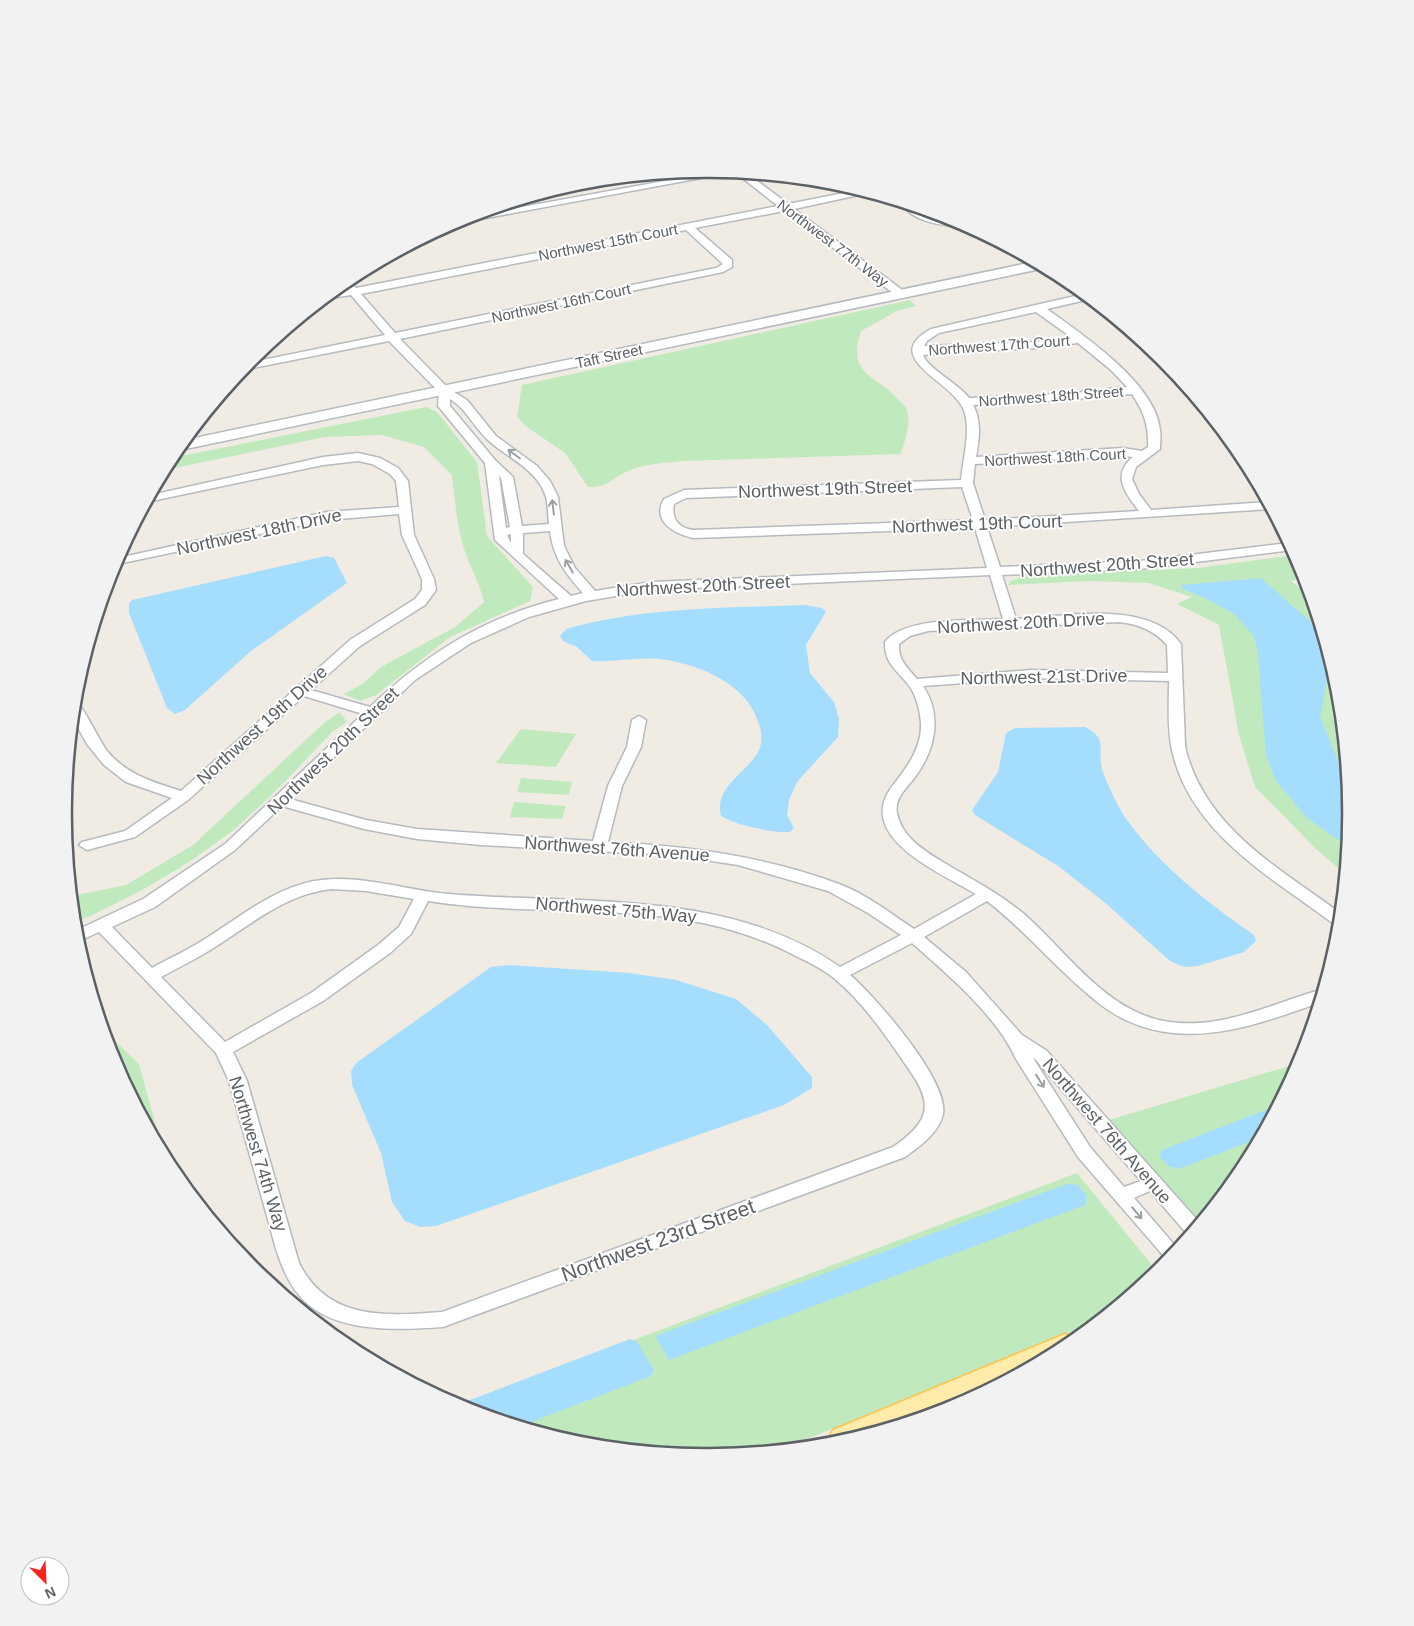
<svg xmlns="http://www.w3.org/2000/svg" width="1414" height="1626" font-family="Helvetica,sans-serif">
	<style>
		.green { fill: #c0eabe }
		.water { fill: #a5ddff }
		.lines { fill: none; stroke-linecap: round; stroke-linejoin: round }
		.canal { fill: #a5ddff; fill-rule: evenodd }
		.street-casing { stroke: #b6babf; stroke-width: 3 }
		.secondary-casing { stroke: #b5babf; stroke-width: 3 }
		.primary-casing { stroke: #ffc24e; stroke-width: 3 }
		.street { fill: #fff; fill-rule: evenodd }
		.secondary { fill: #fff; fill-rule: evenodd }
		.primary { fill: #ffecaa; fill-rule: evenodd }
		.oneway { stroke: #9da0a3 }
		.labels { text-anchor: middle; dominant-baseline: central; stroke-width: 4; stroke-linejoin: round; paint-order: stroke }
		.far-street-label { font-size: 15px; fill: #5c6166; stroke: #fff }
		.street-label { font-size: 18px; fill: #5c6166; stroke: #fff }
		.near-street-label { font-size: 21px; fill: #5c6166; stroke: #fff }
		.rim { fill: none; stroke: #5c6166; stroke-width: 2.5 }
	</style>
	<rect width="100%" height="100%" fill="#f0ece4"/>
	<path class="green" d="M910,300L916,306L897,311L861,331C847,376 874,373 898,399C900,401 904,405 906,408C912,423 905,439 901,454L683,461C663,463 642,464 624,473C608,481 608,487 588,487L565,453L524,425L517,416L522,385Z
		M426,407L437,412L477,462L487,536L533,587L530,601L450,637L376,695L361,701L343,694L363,684L381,667L455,627L484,602C480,585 471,569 465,552C457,527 455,501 452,475L424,447L382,435L325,437L165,470L171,458Z
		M1295,555L1304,577L1291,581L1310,595L1338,688L1350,813L1344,873L1316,849L1255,787L1239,735L1219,625L1177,604L1192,597L1149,583L1088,581L1008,585L1011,581L1023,576L1197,568Z
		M340,712L347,722L332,732C300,766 268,801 232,831C184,869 130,898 75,923L72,896L126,885L193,845L325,722Z
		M521,729L576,734L556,767L496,763Z
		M521,778L572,782L569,795L517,792Z
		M514,802L566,806L562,819L510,817Z
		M104,1030L139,1064L164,1155L113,1059Z
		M1299,1063L1242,1171L1200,1222L1109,1120Z
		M1077,1173L1156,1270V1273L1096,1322L782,1449L707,1456L581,1444L458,1406Z"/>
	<path class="water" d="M326,556L334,558L347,583L251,651L185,710L175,714L167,708L129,613V603L132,600Z
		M1261,578L1320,630L1330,662L1320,717L1338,761L1346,768L1350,813L1347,846L1306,817L1276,781L1266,755L1258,654L1254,636L1234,614L1207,599L1183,589L1181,585Z
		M805,605L822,608L826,612L806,645L810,673L834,702L839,719L838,737L797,782L789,800L787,815L794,828L790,832C772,833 735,825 721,816C714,788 744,774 757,754C765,741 761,727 755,714C740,681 695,663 660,659C638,657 615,662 592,661L577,647L563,641L560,636L566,629C644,607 725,608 805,605Z
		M1085,727C1109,740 1097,748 1102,769C1106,782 1119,809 1127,820C1161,867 1207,902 1254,935L1256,941L1244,952L1198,966L1184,967L1170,961L1103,901L1058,866L975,815L972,810L998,772L1006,733L1015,728Z
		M509,965L629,973L676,980L736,999L767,1025L812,1077V1088L784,1105L436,1226L420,1227L405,1221L392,1202L381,1153L352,1085L351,1071L356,1063L491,967Z
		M1276,1106L1259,1138L1179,1169L1168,1166L1159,1156L1162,1150Z
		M1067,1184L1078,1185L1087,1196L1085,1205L669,1360L655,1336Z
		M630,1347L644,1370L508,1422L465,1409Z"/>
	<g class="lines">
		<path class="canal" d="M630,1339L637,1342L654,1370L651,1376L521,1426L499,1419L501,1416L632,1367L626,1357L478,1412L457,1405Z"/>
		<defs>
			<path id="street" d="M719,171L733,172L449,225L462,218Z
				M736,173L748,174L788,204L859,190L868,193L794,209L905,292V296H897L784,211L695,228L732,260V267L723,272L400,339L449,389L467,400L496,436L537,466L550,481L558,497L564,546L575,568L595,591L652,582L987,568L975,528L693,538C675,534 651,521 664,499L684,490L961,480C963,458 972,428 963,408C951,381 879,357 931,329L1084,294L1090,299L1047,309C1082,334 1156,384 1160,430C1161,436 1160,443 1160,449L1136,467L1132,479L1139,494L1151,510L1267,502L1271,509L987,527L1000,567L1140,561L1289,543L1292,550L1140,569L1002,575L1016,619C1064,617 1149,599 1181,644C1182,669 1183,695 1184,720C1185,730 1184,741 1186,751C1207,829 1279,868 1340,913L1339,925L1334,924C1271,877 1190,833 1172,750C1167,728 1169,703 1169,681L1031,678L923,686C943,716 935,750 915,777C907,788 894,798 897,813C902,840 930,854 951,867C977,882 1001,895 1024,914C1065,950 1103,1007 1159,1020C1216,1033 1267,1005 1320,990L1322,991L1318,1003C1244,1030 1165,1057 1096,1001C1057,970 1026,931 987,901L924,937L966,972L1022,1035L1047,1051L1199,1222L1187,1234L1150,1191L1134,1198L1178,1249L1168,1261L1078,1157L1016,1059C997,1016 947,974 912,943L850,975C875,996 949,1081 943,1114C939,1133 920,1146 905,1157L443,1327C396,1330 326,1335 295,1290C278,1266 273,1236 265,1209C253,1166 241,1124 229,1081L216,1053L99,932L77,942L75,931L143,899L225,844L363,714L304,696L188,800L135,837L87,850L79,845L82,842L125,831L172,798L126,782L104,765L87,744L73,719L75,700C81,702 100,742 107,751C127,775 153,782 181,791L350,640L415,599L422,590V579L402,535L399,514L327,520L113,565L118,558L327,512L399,507L396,481L390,474L372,464L358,461L323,465L147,502L151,495L323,457L358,453L380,458L398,468L408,481L414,535L434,579L436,590L425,605L360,646L311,690L370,707C426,654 483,618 559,599L495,540L485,463L438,406L439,392L389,341L243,370L248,363L385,335L351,295L324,299L332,293L346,290L342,285L348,280L356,288L778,206ZM686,230L723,264L716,268L395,333L361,294ZM1036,312L1071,337L1035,342L924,346L927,341L939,333ZM1078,343L1111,370L1127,387L1066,394L969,398C959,384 927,368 923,355L1035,348ZM1132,394C1144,412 1149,426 1148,447L1142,451L1123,448L976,457C979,440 982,421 973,405L1066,400ZM450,399C467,409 474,428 489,441C508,458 538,470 546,497C548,505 548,515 549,524L522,526L513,477L495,460L450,406ZM1123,456L1133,457C1111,475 1125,493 1139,511L985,520L973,483L975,464ZM499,476L501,478L510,527L506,528ZM962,487L973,520L693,530C679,528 671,519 674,504L686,498ZM550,531C553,557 566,574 583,593L571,596L523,554V533ZM511,534V543L507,535ZM990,575L1003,619C973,621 905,616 885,642C884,666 901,672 912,690C917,699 920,712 921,723C922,747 908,766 894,784C851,836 941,873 976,894L914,929C890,913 866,894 839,884C764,856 687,846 608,842L622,786L641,747L646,720L639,716L632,720L627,747L608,786L593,841L417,829L366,820L290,799L415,680L471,643L529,617L586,601L652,590ZM1119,622C1138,624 1154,630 1167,645L1168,673L1031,670L917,679C907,667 898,660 899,644L910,636L928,631ZM282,806L364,829L417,839L481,845L672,855L738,865L828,891L868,913L901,935L840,967C727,888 579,905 449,894C404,890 359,873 314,881C273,889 240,917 205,939C188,950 170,958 152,968L112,927L155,907L235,850ZM331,889L366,891L414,899L399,927L378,945L311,993L225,1042L161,977C179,967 198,958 215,947C253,923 286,894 331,889ZM428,901C548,920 675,895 788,952C804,960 820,967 834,978C864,1003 886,1036 908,1068C935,1105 929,1122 893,1147L442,1312C386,1316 328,1321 299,1263L247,1081L233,1052L323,1001L390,953L411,934ZM1033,1058L1035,1059L1141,1181L1124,1187L1090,1147Z
				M902,203C915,207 926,216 939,219C948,221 954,219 962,223C946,230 908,219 902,203Z"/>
			<path id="secondary" d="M1033,262L1045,268L176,451L185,440Z"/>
			<path id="primary" d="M1065,1334L1076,1338L1064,1348L953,1407L832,1444L828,1440L833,1430Z"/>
		</defs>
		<use href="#street" class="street-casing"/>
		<use href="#secondary" class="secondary-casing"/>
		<use href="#primary" class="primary-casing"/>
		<use href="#street" class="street"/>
		<use href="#secondary" class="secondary"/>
		<use href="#primary" class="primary"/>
	</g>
	<defs><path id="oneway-shaft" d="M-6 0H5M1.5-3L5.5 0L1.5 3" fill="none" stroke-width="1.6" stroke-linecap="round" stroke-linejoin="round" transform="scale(1.25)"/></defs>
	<g class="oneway">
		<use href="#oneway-shaft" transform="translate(514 454) rotate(-143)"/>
		<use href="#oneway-shaft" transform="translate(553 507) rotate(-97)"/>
		<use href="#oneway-shaft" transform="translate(569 566) rotate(-120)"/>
		<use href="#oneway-shaft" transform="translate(1040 1081) rotate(58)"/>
		<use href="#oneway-shaft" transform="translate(1137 1213) rotate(50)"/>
	</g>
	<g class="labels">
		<g class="far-street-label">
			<text transform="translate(608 242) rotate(-11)">Northwest 15th Court</text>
			<text transform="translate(833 243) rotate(37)">Northwest 77th Way</text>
			<text transform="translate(561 303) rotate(-12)">Northwest 16th Court</text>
			<text transform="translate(999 345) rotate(-4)">Northwest 17th Court</text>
			<text transform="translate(609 356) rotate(-12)">Taft Street</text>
			<text transform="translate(1051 396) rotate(-4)">Northwest 18th Street</text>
			<text transform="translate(1055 457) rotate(-3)">Northwest 18th Court</text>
		</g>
		<g class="street-label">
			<text transform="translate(825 489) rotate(-2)">Northwest 19th Street</text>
			<text transform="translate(977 524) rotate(-2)">Northwest 19th Court</text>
			<text transform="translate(259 532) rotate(-12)">Northwest 18th Drive</text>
			<text transform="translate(1107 565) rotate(-4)">Northwest 20th Street</text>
			<text transform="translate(703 586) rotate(-3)">Northwest 20th Street</text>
			<text transform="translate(1021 623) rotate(-3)">Northwest 20th Drive</text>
			<text transform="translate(1044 677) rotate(-1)">Northwest 21st Drive</text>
			<text transform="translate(262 725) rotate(-42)">Northwest 19th Drive</text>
			<text transform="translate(333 751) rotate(-44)">Northwest 20th Street</text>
			<text transform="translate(617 849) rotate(4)">Northwest 76th Avenue</text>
			<text transform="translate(616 910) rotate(5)">Northwest 75th Way</text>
			<text transform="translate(1107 1131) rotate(49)">Northwest 76th Avenue</text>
			<text transform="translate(258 1154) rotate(73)">Northwest 74th Way</text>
		</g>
		<g class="near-street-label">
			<text transform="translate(658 1240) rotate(-20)">Northwest 23rd Street</text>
		</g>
	</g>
	<path d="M0 0H1414V1626H0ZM706 178H708A634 634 0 0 1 1342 812V814A634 634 0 0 1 708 1448H706A634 634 0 0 1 72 814V812A634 634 0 0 1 706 178Z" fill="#f2f2f3" fill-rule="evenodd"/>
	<path class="rim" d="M706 178H708A634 634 0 0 1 1342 812V814A634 634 0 0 1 708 1448H706A634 634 0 0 1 72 814V812A634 634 0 0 1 706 178Z"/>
	<g transform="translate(45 1581) rotate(156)"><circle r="24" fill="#ffffff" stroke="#bec0c2"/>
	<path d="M0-4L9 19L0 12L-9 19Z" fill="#fb221f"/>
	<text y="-8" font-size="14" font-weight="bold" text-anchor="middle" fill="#5c6166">N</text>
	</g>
</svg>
